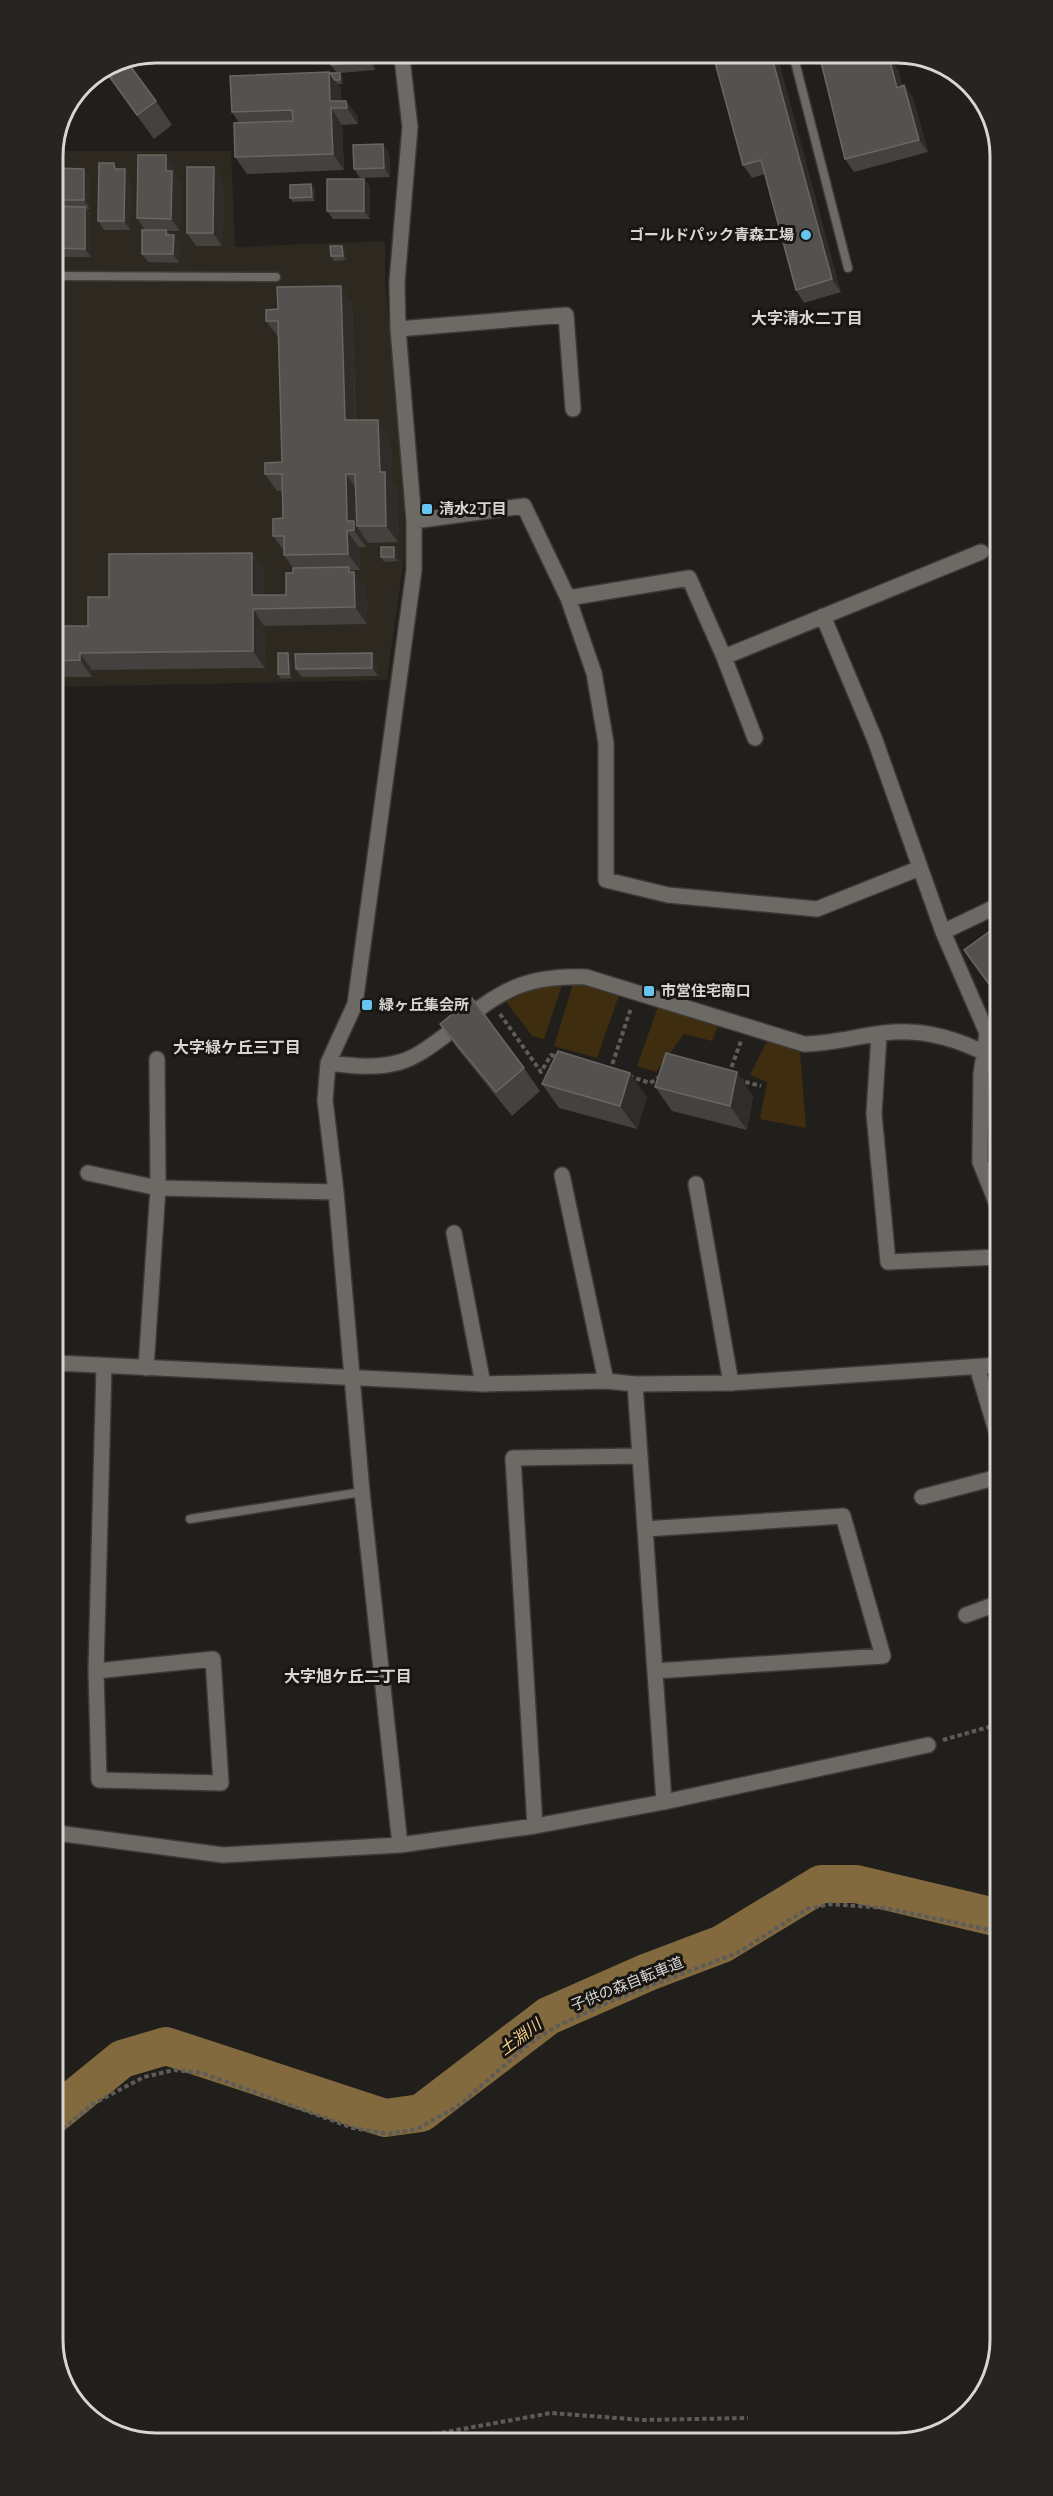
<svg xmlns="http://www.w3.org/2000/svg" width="1053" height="2496" font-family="'Times New Roman','Noto Sans JP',serif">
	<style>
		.built { fill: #2d2820 }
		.green { fill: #3e2d0f }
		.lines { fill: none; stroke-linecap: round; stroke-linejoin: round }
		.river { stroke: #83693e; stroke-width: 38 }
		.lane-casing { stroke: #3c3a37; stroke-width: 11 }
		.street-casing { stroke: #3c3a37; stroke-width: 18 }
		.secondary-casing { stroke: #3c3a37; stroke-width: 18 }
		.path { stroke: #5e5c59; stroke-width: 4; stroke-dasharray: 4.5 3; stroke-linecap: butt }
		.lane { stroke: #6d6a66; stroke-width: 8 }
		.street { stroke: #6d6a66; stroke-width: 15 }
		.secondary { stroke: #6d6a66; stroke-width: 15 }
		.wall { fill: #44423e }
		.shaded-wall { fill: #2f2d29 }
		.building { fill: #54524e; stroke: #696763; stroke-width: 1.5 }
		.poi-dot { fill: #66c4ef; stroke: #181612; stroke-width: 2 }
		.labels { text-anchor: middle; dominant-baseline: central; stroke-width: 6; stroke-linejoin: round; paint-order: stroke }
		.poi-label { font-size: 15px; font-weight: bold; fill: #d8d6d4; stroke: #181612; text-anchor: start }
		.street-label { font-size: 15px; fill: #d8d6d4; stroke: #181612 }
		.neighbourhood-label { font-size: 16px; font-weight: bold; fill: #d8d6d4; stroke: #181612 }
		.water-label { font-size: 16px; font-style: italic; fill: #f9cf8a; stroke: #181612 }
		.rim { fill: none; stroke: #d8d6d4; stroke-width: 3 }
	</style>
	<rect width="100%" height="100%" fill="#211f1b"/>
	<path class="built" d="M53,151H231L235,247L385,241V280L404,502V558L387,680L54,687Z"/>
	<path class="green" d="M563,982L544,1039L532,1036L505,1000L532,989Z
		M573,984L620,992L597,1058L554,1046Z
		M659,1004L720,1021L712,1041L684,1034L656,1072L637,1066Z
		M767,1041L800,1052L806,1128L760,1119L767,1082L750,1075Z"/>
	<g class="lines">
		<path class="river" d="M57,2112L122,2059L166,2046L385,2118L421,2113L548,2016L648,1972L722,1944L821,1884H856L999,1918"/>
		<defs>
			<path id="lane" d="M793,54L848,268
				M53,276L276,277
				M190,1519L362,1492"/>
			<path id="street" d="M402,58L410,127L397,282L398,329L414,521V570L355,1004L328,1063L325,1100L336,1192L362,1492L400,1845L535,1826L664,1802L928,1745
				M398,329L566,315L573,409
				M414,521L524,506L568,598L689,578L724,657L981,552
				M568,598L594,673L606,743V880L668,895L817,909L920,868
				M823,616L875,740L943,932L987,1033L981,1074L980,1162L998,1207
				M724,657L755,738
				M943,932L997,906
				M879,1035L874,1114L888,1262L998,1257
				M328,1063C353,1066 375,1069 400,1062C418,1057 436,1042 451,1031C498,992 522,975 586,977L804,1044C840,1044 874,1030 910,1032C940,1033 972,1045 997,1060
				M88,1173L158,1188L336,1192
				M562,1175L606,1381
				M696,1184L731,1383
				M454,1233L483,1384
				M977,1367L998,1437
				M146,1368L158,1188L157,1059
				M635,1384L664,1802
				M922,1497L998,1477
				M645,1529L843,1516L883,1656L655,1671
				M966,1615L999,1603
				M96,1671L213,1659L221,1783L99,1780L96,1671L104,1366
				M535,1826L513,1458L640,1456
				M57,1833L223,1855L400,1845"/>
			<path id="secondary" d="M56,1363L483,1384L606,1381L635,1384L731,1383L998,1365"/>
		</defs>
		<use href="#lane" class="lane-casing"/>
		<use href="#street" class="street-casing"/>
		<use href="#secondary" class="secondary-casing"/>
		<path class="path" d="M500,1014L541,1072L551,1055L558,1057
			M610,1071L631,1008
			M729,1074L741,1041
			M629,1076L650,1083L661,1076
			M738,1080L761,1086
			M943,1740L999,1724
			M57,2134L91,2105L144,2077L174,2070L202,2073L353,2128L388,2134L417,2129L458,2106L529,2044L555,2027L616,1999L737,1953L807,1909L830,1904L885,1908L1000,1932
			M390,2442L551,2413L643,2420L748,2418"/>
		<use href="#lane" class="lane"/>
		<use href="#street" class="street"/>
		<use href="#secondary" class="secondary"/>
	</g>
	<path class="wall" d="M883,53L884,58L889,57L898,70L902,86L904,85L913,98L928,152L854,172L845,159L819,54Z
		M713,55L841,292L804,303L796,290L765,174L752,178L743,165Z
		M374,58L375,70L340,73L343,77V84H338L341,89V101H346L358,117V124L342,125L344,170L247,174L235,157L239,123L232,112L330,73H337L331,65Z
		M117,60L156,101L172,125L154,139L103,69Z
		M389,152L390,177L360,178L354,169Z
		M175,168V176L181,184L180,231H167L170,235H174L180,244L179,263L148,262L142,254L145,230L137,218Z
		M118,169L131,178L130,230H104L98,221Z
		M90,177V209H87L91,215V257H53V206H61L56,200Z
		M364,179L370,187V219H333L327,211Z
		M223,180L222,246H196L187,233Z
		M315,188V201L293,202L290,198Z
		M345,250L346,260L334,261L331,256Z
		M352,302L356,420L390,436L391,480L397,488L398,542L368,543L365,539L366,547H359L360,570H351L366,588L367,624L264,626L265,668L92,670V677H54V626H88L109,597L252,553L264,570V595H286L293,573V568L284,555V551L273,536L283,518V491H277L265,474L282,462L279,338L266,321L278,309Z
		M397,551L398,561L384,562L381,557Z
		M288,653L292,658V678L281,679L278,674Z
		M378,661V676L302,677L296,669Z
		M997,926V996L964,950Z
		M440,1024L524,1068L540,1091L512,1116L457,1048Z
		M542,1084L647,1097L637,1129L559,1108Z
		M655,1087L753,1096L747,1130L672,1111Z"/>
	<path class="shaded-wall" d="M877,53H883L888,73L879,60Z
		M771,54H777L841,292L832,279Z
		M889,57L898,70L906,100L897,88Z
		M368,58H374L375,70L369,61Z
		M329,72L341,89L342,108L330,101Z
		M340,73L343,77V84L340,80Z
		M904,85L913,98L928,152L919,140Z
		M346,101L358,117V124L347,108Z
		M331,108L342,125L344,170L333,154Z
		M383,144L389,152L390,177L384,168Z
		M166,155L175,168V176L181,184L180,231L171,219L166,171Z
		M214,167L223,180L222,246L213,233Z
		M84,169L90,177V209L84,200Z
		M125,169L131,178L130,230L124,221Z
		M364,179L370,187V219L364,211Z
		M311,184L315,188V201L312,197Z
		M85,207L91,215V257L85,249Z
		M174,235L180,244L179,263L173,254Z
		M342,246L345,250L346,260L343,256Z
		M341,286L352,302L356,437L345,420Z
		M378,420L390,436L391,480L397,488L398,542L386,526L380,472Z
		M346,474L358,491L357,526L365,539L366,547L347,521Z
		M347,531L359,547L360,570L348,554Z
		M394,547L397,551L398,561L394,557Z
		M252,553L264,570V609L252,595Z
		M349,567L355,576L354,572L366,588L367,624L355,607Z
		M253,609L264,626L265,668L253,651Z
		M80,653L92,670V677L80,660Z
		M288,653L292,658V678L289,674Z
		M372,653L378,661V676L372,668Z
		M737,1072L753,1096L747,1130L730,1106Z
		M630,1073L647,1097L637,1129L620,1106Z"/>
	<path class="building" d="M877,53L879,60L889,57L897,88L904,85L919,140L845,159L819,54Z
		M771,54L832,279L796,290L761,160L743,165L713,55Z
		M331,58H368L369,61L331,65Z
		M117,60H126L156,101L137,115L104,69Z
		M329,72L330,101H346L347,108H331L333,154L235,157L234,123L293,121L292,110L232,112L230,76Z
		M330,73H340V80H335Z
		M383,144L384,168L354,169L353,145Z
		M138,155H166V171H172L171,219L137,218Z
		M99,163H114L115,169H125L124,221H98Z
		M187,167H214L213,233H187Z
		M57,168L84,169V200H56Z
		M327,179H364V211H327Z
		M311,184L312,197L290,198V185Z
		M53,206L85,207V249L53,248Z
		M142,230H166V235H174L173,254H142Z
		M330,246H342L343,256H331Z
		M341,286L345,420H378L380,472H385L386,526H357L355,474H346L347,521H354V530L347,531L348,554L284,555V536H273V519L283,518L282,474H265V463L282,462L278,321H266V310L278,309L277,287Z
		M381,547H394V557H381Z
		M252,553V595H286V573H293V568L349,567V572H354L355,607L253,609V651L80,653V660L54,661V626H88V597H109V554Z
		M278,653H288L289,674H278Z
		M372,653V668L296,669L295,654Z
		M997,926V995L964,950Z
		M472,998L524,1068L496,1092L440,1024Z
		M558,1051L630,1073L620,1106L542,1084Z
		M666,1053L737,1072L730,1106L655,1087Z"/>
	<g class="poi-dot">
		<circle cx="806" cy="235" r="6"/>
		<rect x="421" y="503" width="12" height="12" rx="3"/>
		<rect x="643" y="985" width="12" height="12" rx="3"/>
		<rect x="361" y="999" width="12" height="12" rx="3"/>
	</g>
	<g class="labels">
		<g class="poi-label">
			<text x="794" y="235" text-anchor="end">ゴールドパック青森工場</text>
			<text x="439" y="509">清水2丁目</text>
			<text x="661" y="991">市営住宅南口</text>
			<text x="379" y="1005">緑ヶ丘集会所</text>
		</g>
		<g class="street-label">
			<text transform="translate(627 1984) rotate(-22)">子供の森自転車道</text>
		</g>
		<g class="neighbourhood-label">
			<text x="807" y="318">大字清水二丁目</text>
			<text x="237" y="1047">大字緑ケ丘三丁目</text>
			<text x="348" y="1676">大字旭ケ丘二丁目</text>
		</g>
		<g class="water-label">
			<text transform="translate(520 2037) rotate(-37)">土淵川</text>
		</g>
	</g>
	<path d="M0 0H1053V2496H0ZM156 63H897A93 93 0 0 1 990 156V2340A93 93 0 0 1 897 2433H156A93 93 0 0 1 63 2340V156A93 93 0 0 1 156 63Z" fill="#272522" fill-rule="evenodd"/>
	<path class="rim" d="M156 63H897A93 93 0 0 1 990 156V2340A93 93 0 0 1 897 2433H156A93 93 0 0 1 63 2340V156A93 93 0 0 1 156 63Z"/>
</svg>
